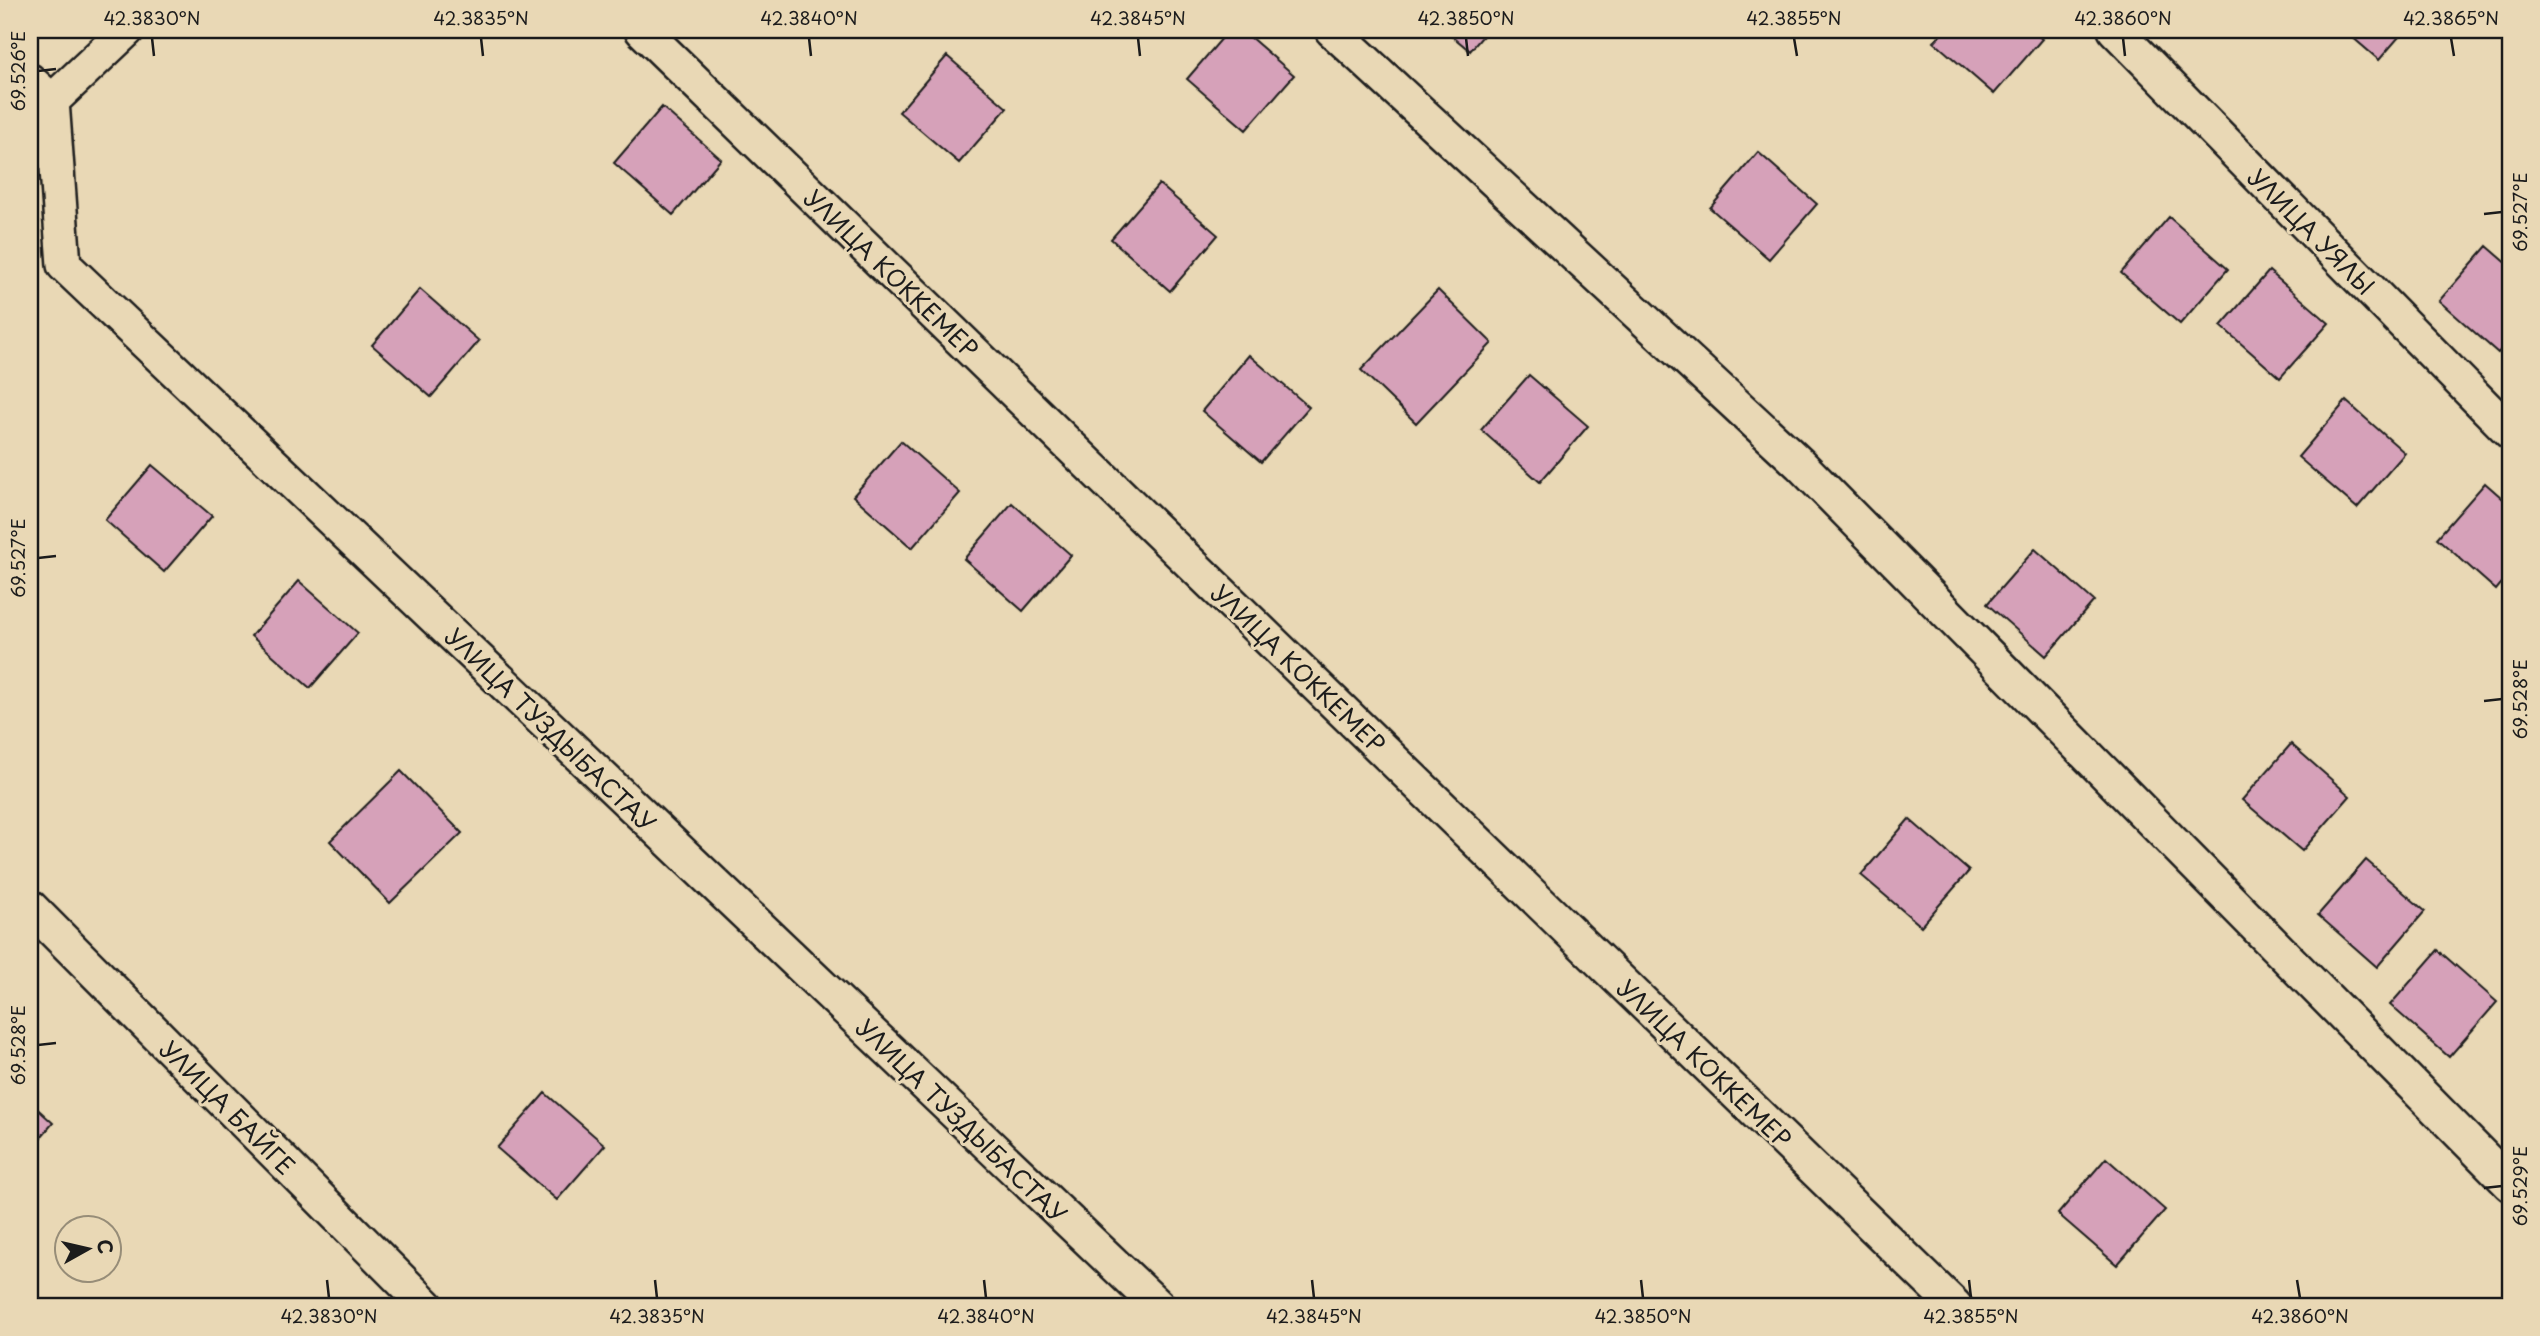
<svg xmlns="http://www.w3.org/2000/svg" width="2540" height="1336" font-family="'Playpen Sans',sans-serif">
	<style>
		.building { fill: #d6a1b9; stroke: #1c1c1c; stroke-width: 2 }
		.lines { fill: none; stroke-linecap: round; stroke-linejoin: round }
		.minor-casing { stroke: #1c1c1c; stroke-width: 38 }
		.minor { stroke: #e9d8b5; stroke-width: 33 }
		.ticks { fill: none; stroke: #1c1c1c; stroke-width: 2.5 }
		.labels { text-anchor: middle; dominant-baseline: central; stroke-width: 6; stroke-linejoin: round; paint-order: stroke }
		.street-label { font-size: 24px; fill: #1c1c1c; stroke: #e9d8b5 }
		.neatline { fill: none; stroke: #1c1c1c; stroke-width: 2.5 }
		.ticks-label { font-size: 18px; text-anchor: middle; fill: #1c1c1c }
	</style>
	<rect width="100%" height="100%" fill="#e9d8b5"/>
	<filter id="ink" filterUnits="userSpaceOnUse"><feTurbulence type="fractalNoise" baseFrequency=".0143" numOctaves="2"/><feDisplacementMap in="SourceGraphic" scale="14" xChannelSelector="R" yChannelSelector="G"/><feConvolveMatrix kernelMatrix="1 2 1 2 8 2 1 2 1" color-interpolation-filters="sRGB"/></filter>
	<g filter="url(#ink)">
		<path class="building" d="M1229,30H1242L1294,75L1246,130L1187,79Z
			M1445,30H1488L1470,51Z
			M1945,30H2031L2042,39L1994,94L1934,42Z
			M2344,30H2405L2379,60Z
			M947,56L1007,108L959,163L899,112Z
			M662,107L721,159L673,215L614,163Z
			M1758,152L1817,204L1769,259L1710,208Z
			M1159,184L1218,235L1170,291L1111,239Z
			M2169,217L2228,269L2180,324L2121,273Z
			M2487,246L2510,266V339L2498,353L2439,301Z
			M2269,271L2329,323L2280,378L2221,326Z
			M420,289L479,341L431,397L372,345Z
			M1438,290L1492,343L1416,423L1361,370Z
			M1249,355L1309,407L1261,462L1202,411Z
			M1529,375L1588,426L1540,482L1481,430Z
			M2346,401L2405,453L2357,508L2298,457Z
			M901,441L960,493L912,548L853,496Z
			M152,465L212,516L164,572L105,520Z
			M2485,483L2510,505V573L2496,590L2437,538Z
			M1012,503L1071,555L1023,611L964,559Z
			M2035,549L2094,601L2046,656L1987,604Z
			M299,581L358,633L310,688L251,636Z
			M2291,744L2350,796L2302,851L2242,800Z
			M401,771L462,833L390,903L330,841Z
			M1909,819L1969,871L1921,926L1861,875Z
			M2366,860L2425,911L2377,967L2318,915Z
			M2438,950L2497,1002L2449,1057L2390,1005Z
			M545,1093L605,1145L557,1200L497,1148Z
			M30,1102L53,1123L30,1150Z
			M2106,1158L2165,1210L2117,1265L2058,1214Z"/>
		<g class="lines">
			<defs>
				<path id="minor" d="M127,30L52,101L64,265L1158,1306
					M642,30L1955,1306
					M1332,30L1800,464L2510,1184
					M2115,30L2510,432
					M30,81L52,101L30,143
					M30,907L427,1306"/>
			</defs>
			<use href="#minor" class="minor-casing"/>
			<use href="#minor" class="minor"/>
		</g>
	</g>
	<path class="ticks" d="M152,38L154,56M481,38L483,56M809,38L811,56M1138,38L1140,56M1466,38L1468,56M1794,38L1797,56M2123,38L2125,56M2451,38L2454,56M38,71L56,69M2484,214L2502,212M38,558L56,556M2484,701L2502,699M38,1045L56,1043M2484,1188L2502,1186M327,1280L329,1298M655,1280L657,1298M984,1280L986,1298M1312,1280L1314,1298M1641,1280L1643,1298M1969,1280L1971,1298M2297,1280L2300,1298"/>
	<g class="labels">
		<g class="street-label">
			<text transform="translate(2312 231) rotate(45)">УЛИЦА УЯЛЫ</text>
			<text transform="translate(892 273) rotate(44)">УЛИЦА КОККЕМЕР</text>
			<text transform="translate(1299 668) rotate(44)">УЛИЦА КОККЕМЕР</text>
			<text transform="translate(551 729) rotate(44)">УЛИЦА ТУЗДЫБАСТАУ</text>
			<text transform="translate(1705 1063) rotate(44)">УЛИЦА КОККЕМЕР</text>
			<text transform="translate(228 1107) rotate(45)">УЛИЦА БАЙГЕ</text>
			<text transform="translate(962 1120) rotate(44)">УЛИЦА ТУЗДЫБАСТАУ</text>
		</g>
	</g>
	<rect width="2540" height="1336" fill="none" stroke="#e9d8b5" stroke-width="77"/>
	<g transform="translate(88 1249) rotate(82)"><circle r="33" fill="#e9d8b5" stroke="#978d78" stroke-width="2"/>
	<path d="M0-5L12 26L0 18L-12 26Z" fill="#1c1c1c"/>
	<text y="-10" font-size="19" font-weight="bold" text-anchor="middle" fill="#1c1c1c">С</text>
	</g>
	<rect x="38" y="38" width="2464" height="1260" class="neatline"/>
	<g class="ticks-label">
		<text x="152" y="25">42.3830°N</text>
		<text x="481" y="25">42.3835°N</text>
		<text x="809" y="25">42.3840°N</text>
		<text x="1138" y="25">42.3845°N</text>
		<text x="1466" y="25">42.3850°N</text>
		<text x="1794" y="25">42.3855°N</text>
		<text x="2123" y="25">42.3860°N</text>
		<text x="2451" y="25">42.3865°N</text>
		<text transform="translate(19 71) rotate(-90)" y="6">69.526°E</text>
		<text transform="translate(2521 212) rotate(-90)" y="6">69.527°E</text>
		<text transform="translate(19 558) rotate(-90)" y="6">69.527°E</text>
		<text transform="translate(2521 699) rotate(-90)" y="6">69.528°E</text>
		<text transform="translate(19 1045) rotate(-90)" y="6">69.528°E</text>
		<text transform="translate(2521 1186) rotate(-90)" y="6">69.529°E</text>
		<text x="329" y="1323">42.3830°N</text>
		<text x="657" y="1323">42.3835°N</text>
		<text x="986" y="1323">42.3840°N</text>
		<text x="1314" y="1323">42.3845°N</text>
		<text x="1643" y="1323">42.3850°N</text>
		<text x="1971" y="1323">42.3855°N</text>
		<text x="2300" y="1323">42.3860°N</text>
	</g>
</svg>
